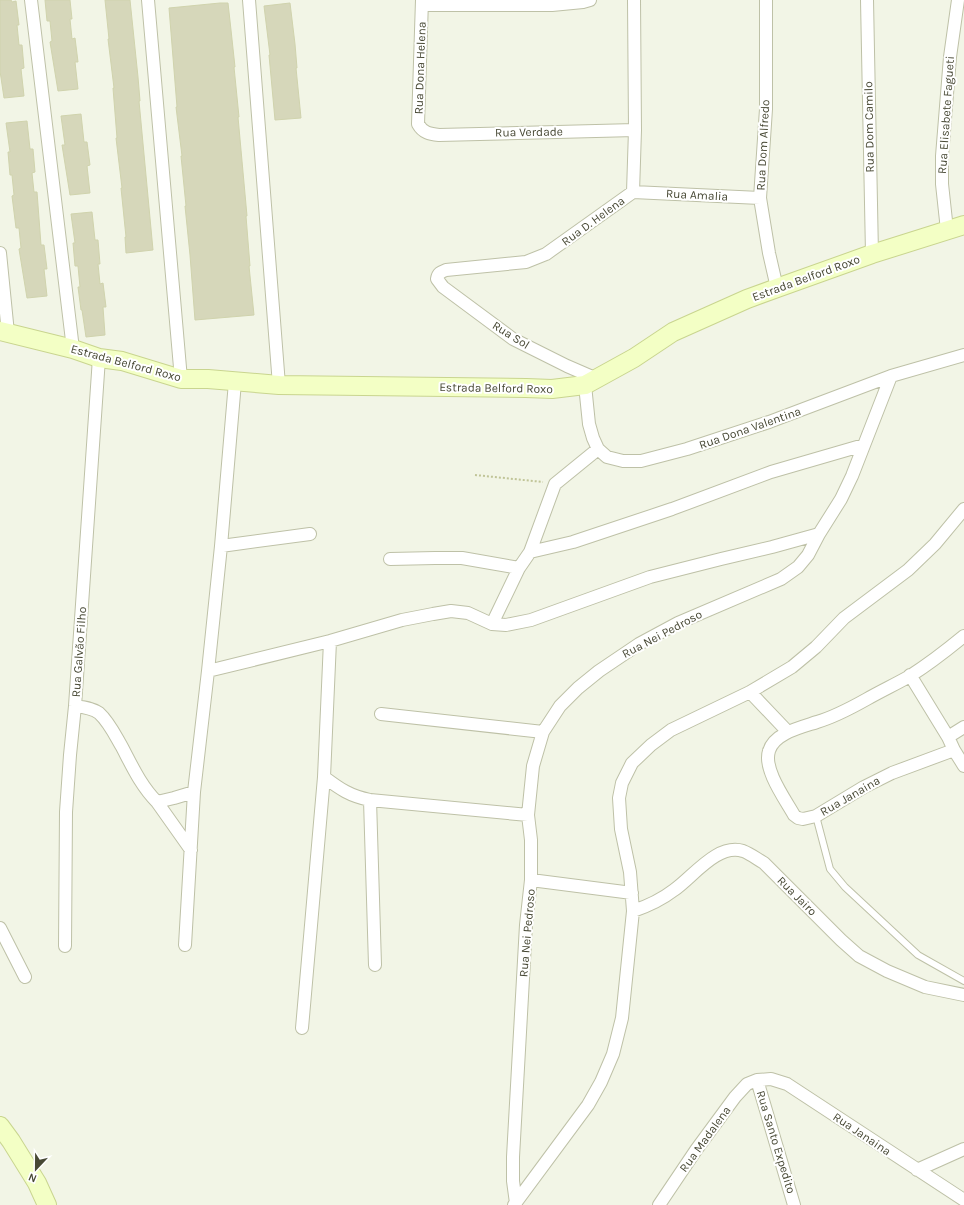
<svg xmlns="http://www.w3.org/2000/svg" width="964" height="1205" font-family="Karla,sans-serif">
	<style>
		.building { fill: #d6d7ba; stroke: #d0d3ad }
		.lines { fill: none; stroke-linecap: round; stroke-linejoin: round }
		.lane-casing { stroke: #bec1a7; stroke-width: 8 }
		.street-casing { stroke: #bec1a7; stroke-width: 14 }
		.secondary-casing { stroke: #c9d58f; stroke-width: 20 }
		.path { stroke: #c0c497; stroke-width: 2; stroke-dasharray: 2 2; stroke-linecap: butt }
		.lane { stroke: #fff; stroke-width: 6 }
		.street { stroke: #fff; stroke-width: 12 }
		.secondary { stroke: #f3ffc5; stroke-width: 18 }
		.labels { text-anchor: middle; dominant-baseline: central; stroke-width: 4; stroke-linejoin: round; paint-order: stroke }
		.street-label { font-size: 12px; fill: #474834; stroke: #fff }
	</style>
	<rect width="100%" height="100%" fill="#f2f5e6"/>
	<path class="building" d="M0,0H11L12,2L16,1L19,25H17L19,45H22L24,68L21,69L24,96L4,98L0,71Z
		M45,0H70L72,19H70L72,39L75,38L78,62H75L78,89L58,91L50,42L52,41L50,21H47Z
		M105,0H130L138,77L140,101H139L153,250L126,253L125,237H126L121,188H122L116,138H117L113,88H114L108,39H109Z
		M220,3H228L231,30L235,67H234L239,117H238L247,216H246L250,266H249L254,315L195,320L190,255L185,206H186L181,156H182L176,107H177L169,8Z
		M290,3L295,44L297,68H296L301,118L275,120L269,55H270L264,6Z
		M81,114L84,142H87L90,165L87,166L90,193L70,195L62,145H65L61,116Z
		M27,121L30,149H33L35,172L32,173L34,192H37L41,245H44L47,269H44L47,296L27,298L19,249L21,248L19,228H16L12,196L14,195L12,175H10L8,152H10L6,123Z
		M92,212L95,240H98L100,264H98L100,284L103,283L106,307H103L105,335L86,337L82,310H81L78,287H80L78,266H75L73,243H75L71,214Z"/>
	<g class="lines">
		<defs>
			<path id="lane" d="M816,816L830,869L845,887L918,955L964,981"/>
			<path id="street" d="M31,0L73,349
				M148,0L181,379
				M249,0L279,385
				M422,0L418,124C423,133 430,134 439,135L635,130
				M766,0V109L760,198L769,253L777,288
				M867,0L872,254
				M422,5H552L583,2L590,0
				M633,192L760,198
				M947,230L942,184V156L950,57L958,0
				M0,253L8,333
				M597,379L567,366L513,339L443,287L437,279C438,273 441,272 446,270L526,262L546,254L633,192L635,130L634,0
				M585,385L589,424L593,438L598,449L607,457L623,461H641L687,449L769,422L891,376L964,355
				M221,546L310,534
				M530,552L555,484L598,449
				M390,559L435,558H462L519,568L530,552L573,542L672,509L771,472L864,445
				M492,624L519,568
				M330,641L324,777C340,789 350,796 370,800L528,815
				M208,671L330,641L402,620L433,614L451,611L468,613L492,624L506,625L531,620L650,577L721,559L772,547L819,534
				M910,675L948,737L954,750L964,766
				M750,692L788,732
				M75,706C83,707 92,708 99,713C109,722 115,735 122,747C132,766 141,786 157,802L174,798L194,792
				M381,714L543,732
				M948,737L964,727
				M954,750L892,773L864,787L816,816L803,819L798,818L794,815C785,799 763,769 769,751C774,733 802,727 817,722C834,717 851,708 867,699C881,691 896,684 910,676C929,664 947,650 964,636
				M370,800L375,965
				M157,802L191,850
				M531,880L632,893
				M633,911C648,906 661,900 674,890C693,877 717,843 743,851C751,854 757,859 764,863L841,940L859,956L887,971L925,987L964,995
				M0,928L25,977
				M185,945L194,792L208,671L221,546L235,382
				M65,946L66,812L70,755L75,706L99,358
				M302,1028L324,777
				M757,1080L794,1205
				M917,1170L964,1149
				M516,1203L513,1181V1157L526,925L531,880V840L528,815L533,766L543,732L560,706L578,688L599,671L639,644L678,623L781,579L798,567L808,555L819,534L841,499L852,476L891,376
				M514,1205L588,1105L601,1082L613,1054L622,1018L633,911L630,872L621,829L619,798L622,783L632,763L651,745L671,730L750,692L792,667L816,647L844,618L908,570L935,544L964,509
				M659,1205L696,1150L735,1097L747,1084L757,1080L771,1079L787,1084L964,1200"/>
			<path id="secondary" d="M0,331L73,349L99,358L122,361L181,379H208L279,385L526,388L552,389L585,385L634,358L673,332L747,299L777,288L872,254L964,225
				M0,1126L11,1141L37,1183L47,1205"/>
		</defs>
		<use href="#lane" class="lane-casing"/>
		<use href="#street" class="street-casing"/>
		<use href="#secondary" class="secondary-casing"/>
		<path class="path" d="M475,475L543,482"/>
		<use href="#lane" class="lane"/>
		<use href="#street" class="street"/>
		<use href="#secondary" class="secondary"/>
	</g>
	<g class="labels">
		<g class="street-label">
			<text transform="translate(420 68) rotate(-88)">Rua Dona Helena</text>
			<text transform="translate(946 115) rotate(-86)">Rua Elisabete Fagueti</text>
			<text transform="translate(869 127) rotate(-91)">Rua Dom Camilo</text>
			<text transform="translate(529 132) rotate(-1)">Rua Verdade</text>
			<text transform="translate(763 145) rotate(-87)">Rua Dom Alfredo</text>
			<text transform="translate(697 195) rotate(3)">Rua Amalia</text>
			<text transform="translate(593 221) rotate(-36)">Rua D. Helena</text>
			<text transform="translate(806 278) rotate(-20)">Estrada Belford Roxo</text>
			<text transform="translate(511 335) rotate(32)">Rua Sol</text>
			<text transform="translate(126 363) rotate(15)">Estrada Belford Roxo</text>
			<text transform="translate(496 388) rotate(1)">Estrada Belford Roxo</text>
			<text transform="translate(750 428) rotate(-19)">Rua Dona Valentina</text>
			<text transform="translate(662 634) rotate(-28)">Rua Nei Pedroso</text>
			<text transform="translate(79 652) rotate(-86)">Rua Galvão Filho</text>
			<text transform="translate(850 796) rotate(-30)">Rua Janaina</text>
			<text transform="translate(797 896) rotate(45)">Rua Jairo</text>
			<text transform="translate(527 933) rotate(-85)">Rua Nei Pedroso</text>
			<text transform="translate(862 1134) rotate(34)">Rua Janaina</text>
			<text transform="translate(705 1139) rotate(-54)">Rua Madalena</text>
			<text transform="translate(776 1142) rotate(73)">Rua Santo Expedito</text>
		</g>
	</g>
	<g transform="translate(36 1169) rotate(202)" stroke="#ffffff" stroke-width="3" paint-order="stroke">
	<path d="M0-3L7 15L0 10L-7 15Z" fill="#474834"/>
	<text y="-6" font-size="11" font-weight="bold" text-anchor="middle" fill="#474834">N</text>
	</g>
</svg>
